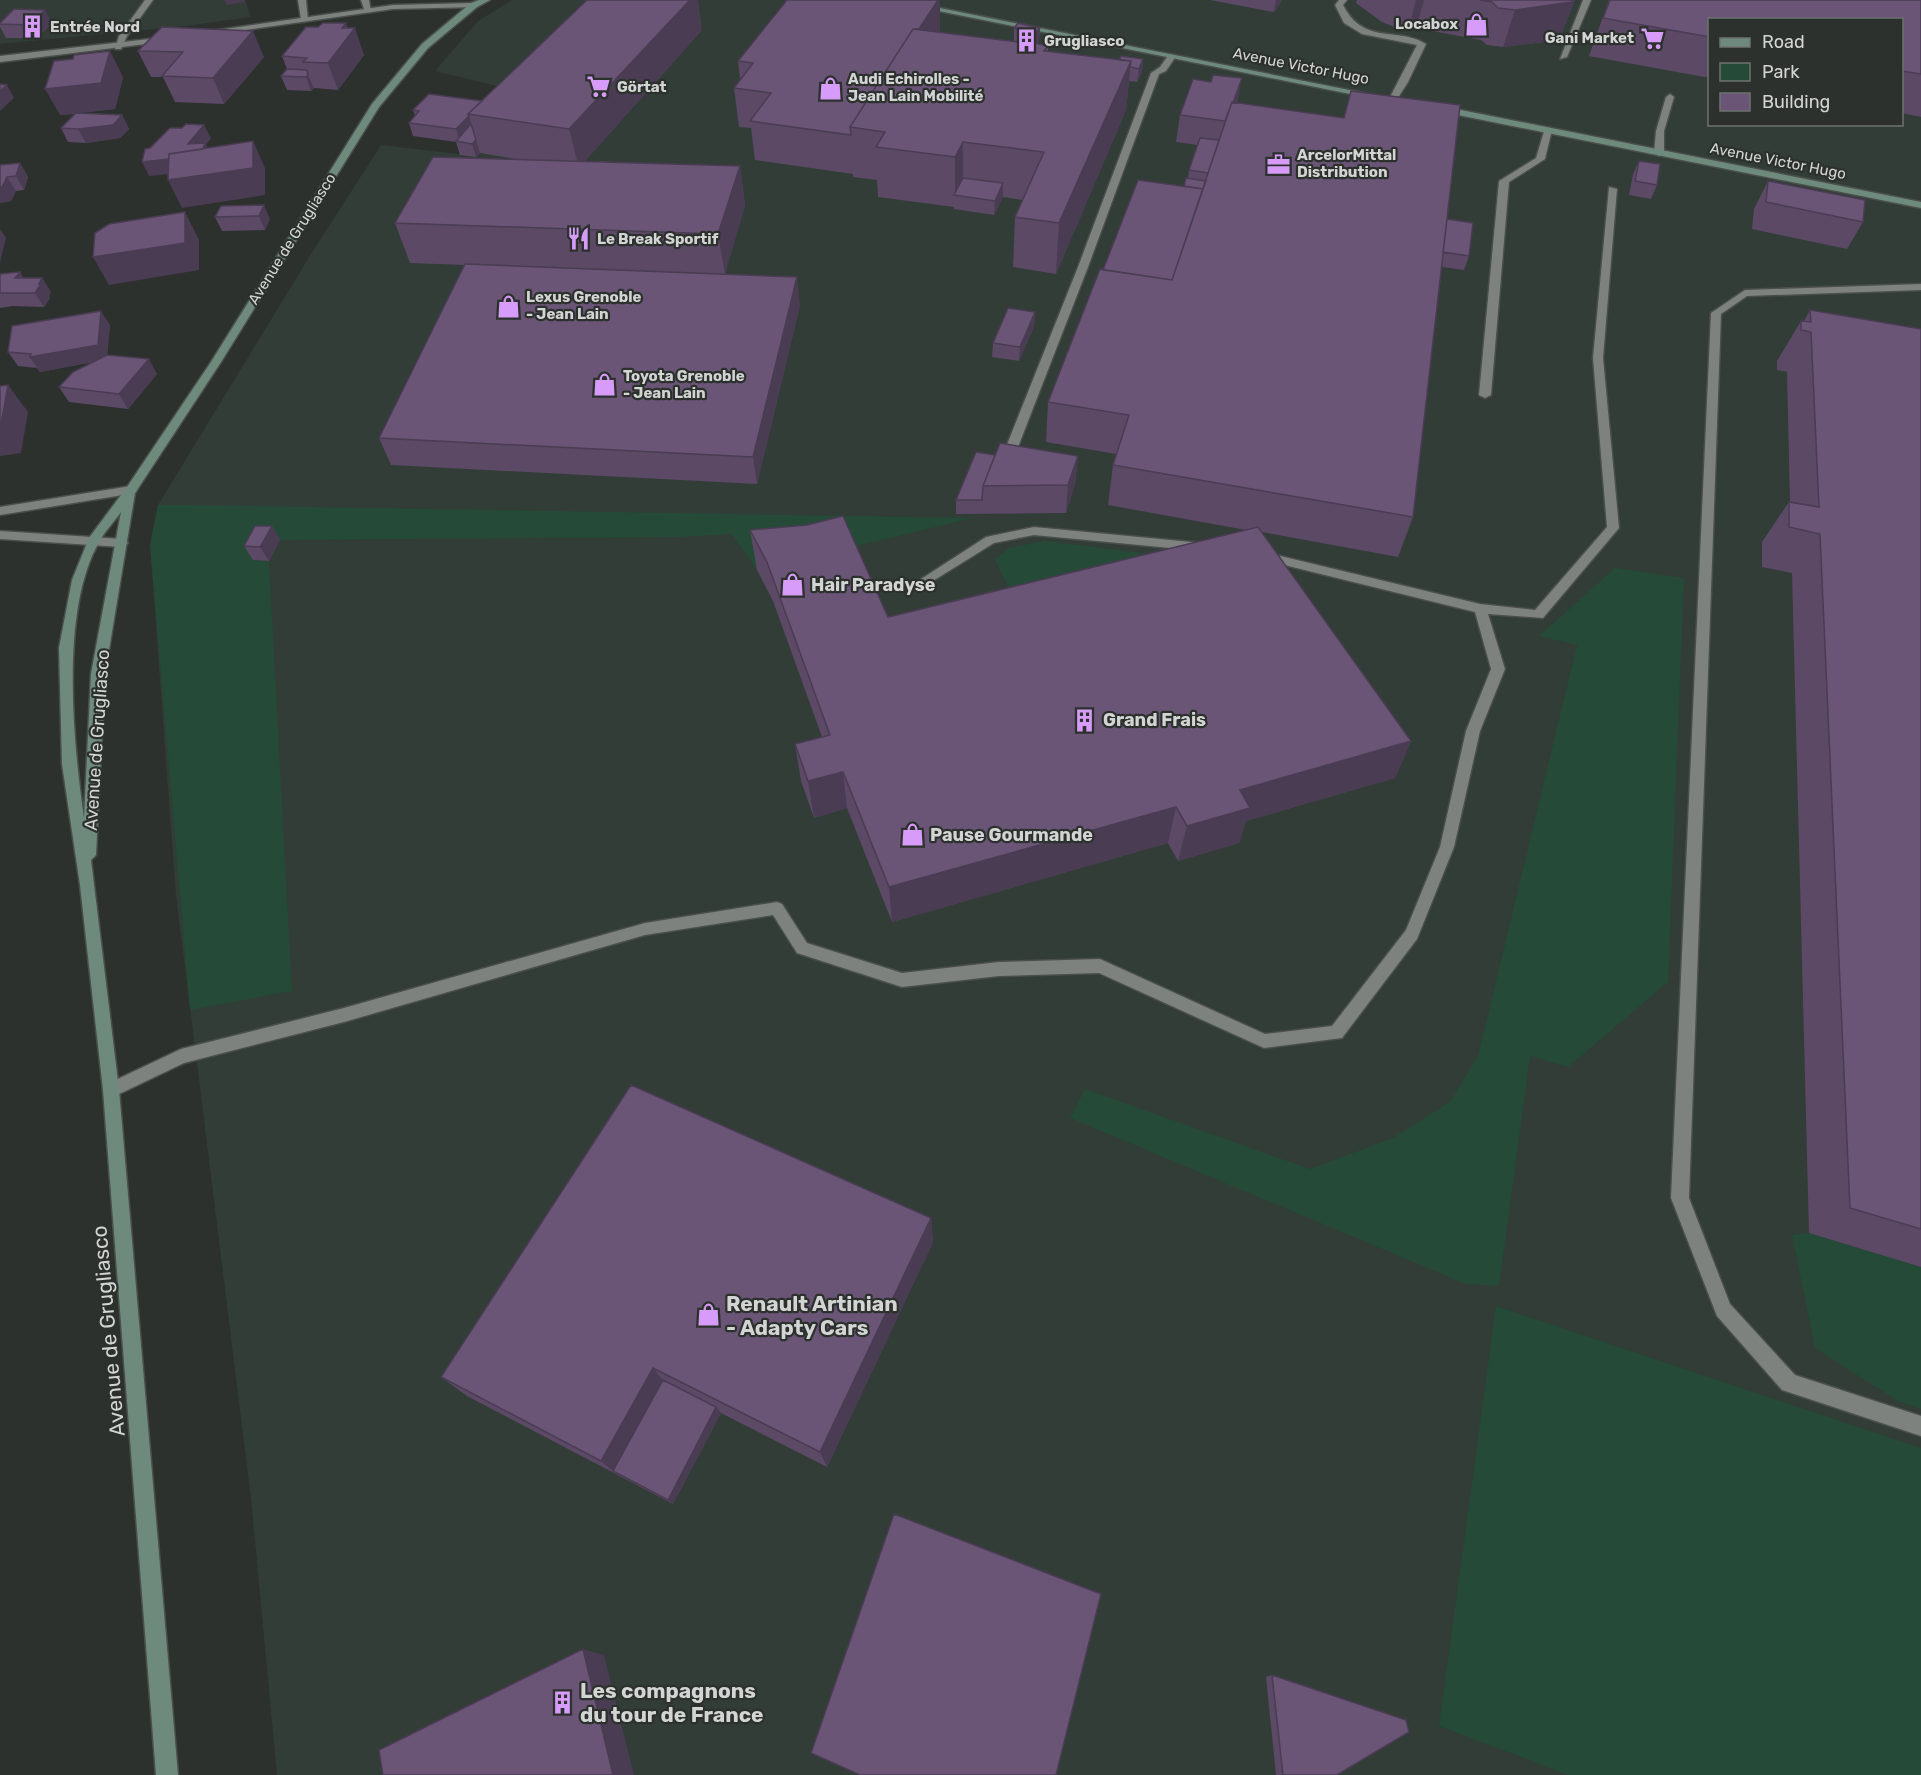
<svg xmlns="http://www.w3.org/2000/svg" width="1921" height="1775" font-family="Rubik,sans-serif">
	<style>
		.built { fill: #323d37; fill-rule: evenodd }
		.green { fill: #254a38 }
		.lines { fill: none; stroke-linecap: round; stroke-linejoin: round }
		.lane-casing { stroke: #4a4e4c; stroke-width: 3 }
		.street-casing { stroke: #4a4e4c; stroke-width: 3 }
		.secondary-casing { stroke: #4a4e4c; stroke-width: 3 }
		.lane { fill: #7d827f; fill-rule: evenodd }
		.street { fill: #7d827f; fill-rule: evenodd }
		.secondary { fill: #6e8a7d; fill-rule: evenodd }
		.wall { fill: #5b4966 }
		.shaded-wall { fill: #4a3c53 }
		.building { fill: #6a5577; stroke: #4a3c53; stroke-width: 1.5 }
		.labels { text-anchor: middle; dominant-baseline: central; stroke-width: 4.5; stroke-linejoin: round; paint-order: stroke }
		.far-poi-label { font-size: 15px; font-weight: bold; fill: #d2d5d4; stroke: #2c312e; text-anchor: start }
		.far-street-label { font-size: 15px; fill: #d2d5d4; stroke: #2c312e }
		.poi-label { font-size: 18px; font-weight: bold; fill: #d2d5d4; stroke: #2c312e; text-anchor: start }
		.street-label { font-size: 18px; fill: #d2d5d4; stroke: #2c312e }
		.near-poi-label { font-size: 21px; font-weight: bold; fill: #d2d5d4; stroke: #2c312e; text-anchor: start }
		.near-street-label { font-size: 21px; fill: #d2d5d4; stroke: #2c312e }
	</style>
	<rect width="100%" height="100%" fill="#2c312e"/>
	<path class="built" d="M0,0H245L251,17L185,26L0,44Z
		M512,0H1921V1775H277L251,1498L176,895L150,545L158,505L311,254L381,145L459,154L513,90L435,71L478,21ZM1710,20H1902V124H1710Z"/>
	<path class="green" d="M158,505H190L973,518L757,570L732,534L680,537L263,540L253,560L269,561L292,991L190,1010L150,545Z
		M1044,541L1248,566L1021,613L995,560L1008,548Z
		M1615,568L1684,578L1668,982L1568,1067L1530,1056L1499,1286L1466,1284L1070,1118L1085,1089L1310,1169L1393,1138L1450,1102L1478,1056L1577,645L1539,636Z
		M1809,1233L1921,1267V1409L1898,1401L1815,1348L1792,1235Z
		M1496,1306L1921,1448V1775H1569L1439,1726Z"/>
	<g class="lines">
		<defs>
			<path id="lane" d="M145,0H153L127,36L121,49H115L119,36Z
				M298,0H306L308,21L301,19Z
				M361,0H369L371,12H365Z
				M1339,0H1347L1343,5C1364,46 1397,26 1426,44L1408,82L1396,101L1389,99L1417,45L1362,34L1344,23L1335,5Z
				M1583,0H1591L1567,57L1560,59Z
				M1169,54L1176,56L1166,71L1159,74L1088,267L1018,447L1016,450H1008L1006,447L1078,267L1151,73L1160,67Z
				M1670,94L1674,97L1664,131V153L1659,156L1654,153L1656,131L1666,97Z
				M1545,128L1552,130L1545,159L1509,182L1491,395L1485,398L1479,395L1499,181L1536,158Z
				M1609,187L1617,189L1603,358L1619,528L1543,618L1488,614L1505,669L1480,731L1454,847L1417,939L1342,1038L1264,1048L1099,973L999,976L902,987L797,953L773,915L645,935L344,1022L184,1063L117,1095L111,1098L105,1095L103,1090L105,1085L181,1049L344,1008L645,923L777,902L782,904L807,943L902,973L999,962L1100,959L1265,1034L1332,1026L1406,930L1440,847L1466,731L1491,669L1475,612L1264,560L1258,556L1264,552L1480,604L1535,610L1607,527L1593,358Z
				M1921,284V290L1747,296L1721,314L1689,1198L1730,1304L1795,1375L1921,1416V1436L1782,1390L1717,1316L1671,1198L1711,313L1745,290Z
				M1034,527L1202,543L1208,547L1202,551L1034,535L994,543L928,584H920L918,581L986,537Z"/>
			<path id="street" d="M474,3L478,5L477,7L393,9L211,35L207,33L211,31L393,5Z
				M167,37H170V41L0,62V56Z
				M131,486L137,490L135,493L0,515V507Z
				M0,531L122,539L128,543L122,547L0,539Z"/>
			<path id="secondary" d="M479,0H490L477,7L428,48L379,107L221,362L135,493L105,674L96,855L91,860L119,1090L178,1775H156L103,1090L80,885L62,764L59,648L72,580L89,538L127,487L211,362L372,104L422,44L471,3ZM121,512L91,674L84,818C73,742 60,610 99,542C105,531 114,522 121,512Z
				M884,0H900L1374,95L1370,98Z
				M1441,106L1921,202V208L1438,111L1437,109Z"/>
		</defs>
		<use href="#lane" class="lane-casing"/>
		<use href="#street" class="street-casing"/>
		<use href="#secondary" class="secondary-casing"/>
		<use href="#lane" class="lane"/>
		<use href="#street" class="street"/>
		<use href="#secondary" class="secondary"/>
	</g>
	<path class="wall" d="M787,0H940V32L1020,42L1014,41V28H1040L1039,41L1037,44L1048,46V51L1119,60L1143,59L1142,72L1137,82L1129,81L1126,110L1056,274L1013,267L1015,217L1023,200L1003,197L994,215L954,209V207L878,197L877,180L853,177V174L755,160L751,128L739,127L734,88L740,79L738,61Z
		M1210,0H1282L1274,12Z
		M1357,0H1575L1559,40L1503,47L1487,45L1481,40L1416,28L1408,31L1394,27L1382,22L1356,3Z
		M1609,0H1921V117L1902,113V20H1710V78L1589,56Z
		M0,23H52L37,38H6L0,27Z
		M162,27L264,57L224,104L175,102L163,77H151L138,51Z
		M347,28L364,55L338,90L314,88L311,91L287,90L281,76L287,69L282,56Z
		M702,30L585,161L740,166L745,205L725,274L800,305L757,484L391,465L379,438L464,265L410,263L395,223L522,160L480,153L476,157L460,155L456,142L413,136L409,123L415,116L413,110L482,101Z
		M123,77L115,109L78,113L122,115L129,129L120,138L86,143L68,142L61,128L76,114L60,115Z
		M1237,103L1447,219L1469,256L1464,270L1442,267L1413,517L1398,557L1262,532L1411,741L1395,778L1246,821L1239,843L1178,861L1168,843L892,922L847,808L814,818L801,781L795,744L822,737L773,601L757,570L750,530L888,617L1246,530L1108,505L1113,465L1116,454L1046,442L1048,402L1103,270L1184,186L1188,178L1189,170L1198,145L1176,142L1180,115Z
		M1639,161L1657,185L1651,199L1629,195L1633,174Z
		M20,163L28,177L24,190L16,191L11,201L0,203V165Z
		M1768,181L1863,222L1847,249L1752,229L1754,209Z
		M221,206L270,219L265,230L222,231L215,217Z
		M20,272L23,278H42L51,292L49,296L50,298L44,307L13,306L0,308V274Z
		M1810,310L1921,329V1267L1809,1233L1792,573L1762,567V542L1789,502H1790L1787,372L1777,370V361L1801,321H1804Z
		M1035,312L1034,326L1019,361L992,357L993,343Z
		M110,325L107,355L157,374L128,409L69,402L59,387L93,362L40,372L37,368L18,366L8,352Z
		M995,455L1078,456L1075,484L1066,513L956,514V500Z
		M272,526L280,540L269,561L253,560L244,546Z
		M931,1218L933,1242L827,1467L721,1413L673,1504L467,1396L441,1377Z
		M1272,1675L1337,1775H1276L1266,1677Z"/>
	<path class="shaded-wall" d="M224,0H244L245,2L227,5Z
		M690,0H698L702,30L579,168L569,129Z
		M938,0H940V35L857,128Z
		M1276,0H1282L1274,12Z
		M1416,0H1424L1416,28L1408,31Z
		M1573,0H1575L1559,40L1503,47L1515,10Z
		M45,10L52,23L37,38L30,25Z
		M346,23L350,35L355,28L364,55L338,90L328,63L342,28Z
		M1040,28L1039,41L1035,46L1036,32Z
		M253,31L264,57L224,104L213,78Z
		M110,51L123,77L115,109L60,115L45,89Z
		M1143,59L1142,72L1137,82L1139,69Z
		M1131,61L1126,110L1056,274L1059,223Z
		M308,75L314,88L311,91L306,77Z
		M1242,78L1237,105L1227,122Z
		M7,85L14,98L0,111V91Z
		M122,115L129,129L120,138L86,143L78,129Z
		M469,116L473,130L460,142L456,129Z
		M204,125L211,138L206,145L211,157L208,170L149,176L142,162L188,144Z
		M476,140L480,153L476,157L472,144Z
		M253,141L265,168V195L182,208L168,180Z
		M963,142V192L955,195V157Z
		M20,163L28,177L24,190L16,176Z
		M740,166L745,205L725,274L718,234Z
		M7,177L16,191L11,201L0,203V188Z
		M1003,183V197L994,215L995,201Z
		M264,205L270,219L265,230L259,216Z
		M185,212L199,240V270L109,285L93,257Z
		M0,229L6,238L0,262Z
		M20,272L29,287L15,278Z
		M797,277L800,305L757,484L753,457Z
		M42,278L51,292L49,296L50,298L44,307L35,293Z
		M101,311L110,325L107,359L40,372L30,357Z
		M1035,312L1034,326L1019,361L1020,347Z
		M149,359L157,374L128,409L119,394Z
		M8,385L28,412L21,453L0,456V425Z
		M1078,456L1075,484L1066,513L1068,485Z
		M272,526L280,540L269,561L260,547Z
		M1411,741L1395,778L1246,821L1239,843L1178,861L1187,826L1240,790Z
		M843,772L847,808L814,818L808,781Z
		M1176,807L1168,843L892,922L889,887Z
		M931,1218L933,1242L827,1467L820,1452Z
		M653,1368L668,1387L613,1471L601,1461Z
		M716,1407L721,1413L673,1504L668,1500Z
		M583,1649L604,1655L634,1775H613Z"/>
	<path class="building" d="M587,0H690L569,129L468,114Z
		M787,0H938L919,29H913L850,127L851,135L750,121L771,93L734,88L753,63L738,61Z
		M1480,0H1573L1572,2L1515,10L1498,8L1492,2Z
		M1610,0H1921V74L1902,71V20H1710V37L1603,18Z
		M14,9L45,10L30,25L0,24V23Z
		M323,23H346L342,28H355L328,63L303,62L307,58L282,56L306,27H318Z
		M1018,23L1040,28L1036,32L1014,28Z
		M162,27L253,31L213,78L162,76L183,52L138,51Z
		M913,29L1026,43V41L1048,46L1044,51L1131,61L1059,223L1015,217L1044,152L963,142L955,157L876,147L885,132L850,127Z
		M110,51L101,83L45,89L54,61L73,59L74,55Z
		M1121,56L1143,59L1139,69L1130,67L1131,61L1119,60Z
		M287,69L307,70L308,75L306,77L281,76Z
		M1213,75L1242,78L1233,103L1232,102L1225,121L1180,115L1193,79L1211,82Z
		M0,84L7,85L0,91Z
		M1351,91L1460,105L1413,517L1113,465L1129,415L1048,402L1100,269L1172,280L1232,102L1344,118Z
		M429,94L482,101L468,114L469,116L456,129L409,123L419,111L413,110Z
		M76,113L122,115L113,125L78,129L61,128Z
		M186,124L204,125L188,144L205,143L203,149L169,154V159L142,162L145,149L150,148L170,128H182Z
		M471,124L476,140L472,144L456,141Z
		M1200,138L1219,140L1208,173L1189,170Z
		M253,141V168L168,180L169,154Z
		M433,157L740,166L718,234L395,223Z
		M1639,161L1660,164L1657,185L1635,181Z
		M20,163L16,176L7,177L2,187L0,188V165Z
		M963,178L1003,183L995,201L954,195Z
		M1186,178L1206,181L1203,189L1184,186Z
		M1138,180L1203,189L1172,280L1103,270Z
		M1768,181L1865,200L1863,222L1766,202Z
		M264,205L259,216L215,217L221,206Z
		M185,212V243L93,257L95,233L109,224Z
		M1447,219L1473,223L1469,256L1443,252Z
		M465,264L797,277L753,457L379,438Z
		M20,272L15,278H42L39,284H41L35,293H0V274Z
		M1008,308L1035,312L1020,347L993,343Z
		M1810,310L1921,329V1229L1850,1208L1820,534L1789,527V502L1819,507L1811,332L1801,330V321L1811,322Z
		M101,311L98,345L30,357L31,354L8,352L12,326Z
		M107,355L149,359L119,394L59,387L73,372Z
		M8,385L1,425H0V386Z
		M1000,443L1078,456L1068,485L983,486Z
		M976,452L995,455L983,486L982,500H956Z
		M843,516L888,617L1258,527L1411,741L1240,790L1250,808L1187,826L1176,807L889,887L843,772L808,781L795,744L830,735L767,562L750,530L807,525Z
		M255,526H272L260,547L244,546Z
		M631,1085L931,1218L820,1452L653,1368L601,1461L441,1377Z
		M663,1380L716,1407L668,1500L613,1471Z
		M894,1514L1101,1594L1056,1775H860L811,1753Z
		M583,1649L613,1775H383L379,1750Z
		M1272,1675L1406,1720L1409,1732L1337,1775H1283Z"/>
	<defs>
		<symbol id="shop-bare" viewBox="-9 -9 18 18"><path d="M-5-2.5h2.3a2.7 3.5 0 0 1 5.4 0H5L5.5 6h-11ZM-1.5-2.5h3a1.5 2.3 0 0 0-3 0Z" fill="#d79bf9" stroke="#2c312e" stroke-width="2.5" paint-order="stroke"/></symbol>
		<symbol id="building-bare" viewBox="-9 -9 18 18"><path d="M-4-6H4V6H1V3H-1V6H-4ZM-2.5-4.3h1.7v1.8h-1.7ZM.8-4.3h1.7v1.8H.8ZM-2.5-1h1.7V.8h-1.7ZM.8-1h1.7V.8H.8Z" fill="#d79bf9" stroke="#2c312e" stroke-width="2.5" paint-order="stroke"/></symbol>
		<symbol id="supermarket-bare" viewBox="-9 -9 18 18"><path d="M-6-5.5h2.5l.6 2H6L4.5 2H-2.5L-4.4-4H-6ZM-1.5 3.2a1.3 1.3 0 1 0 .1 0ZM3 3.2a1.3 1.3 0 1 0 .1 0Z" fill="#d79bf9" stroke="#2c312e" stroke-width="2.5" paint-order="stroke"/></symbol>
		<symbol id="office-bare" viewBox="-9 -9 18 18"><path d="M-6-3h4V-5.5h4V-3h4V5H-6ZM-1-4.5V-3h2v-1.5ZM-6 0V1H6V0Z" fill="#d79bf9" stroke="#2c312e" stroke-width="2.5" paint-order="stroke"/></symbol>
		<symbol id="restaurant-bare" viewBox="-9 -9 18 18"><path d="M-5-6h1v4h1v-4h1v4h1v-4h1v5L-1.5 .5V6h-2V.5L-5-1ZM5-6V6H3V1.5H1.5Q1.5-4 5-6Z" fill="#d79bf9" stroke="#2c312e" stroke-width="2.5" paint-order="stroke"/></symbol>
	</defs>
	<g fill-rule="evenodd">
		<use href="#shop-bare" x="1460" y="8" width="33" height="33"/>
		<use href="#building-bare" x="16" y="10" width="33" height="33"/>
		<use href="#supermarket-bare" x="1636" y="22" width="33" height="33"/>
		<use href="#building-bare" x="1010" y="24" width="33" height="33"/>
		<use href="#supermarket-bare" x="582" y="70" width="33" height="33"/>
		<use href="#shop-bare" x="814" y="72" width="33" height="33"/>
		<use href="#office-bare" x="1262" y="148" width="33" height="33"/>
		<use href="#restaurant-bare" x="562" y="222" width="33" height="33"/>
		<use href="#shop-bare" x="492" y="290" width="33" height="33"/>
		<use href="#shop-bare" x="588" y="368" width="33" height="33"/>
		<use href="#shop-bare" x="776" y="568" width="33" height="33"/>
		<use href="#building-bare" x="1068" y="704" width="33" height="33"/>
		<use href="#shop-bare" x="896" y="818" width="33" height="33"/>
		<use href="#shop-bare" x="692" y="1298" width="33" height="33"/>
		<use href="#building-bare" x="546" y="1686" width="33" height="33"/>
	</g>
	<g class="labels">
		<g class="far-poi-label">
			<text x="1458" y="24" text-anchor="end">Locabox</text>
			<text x="50" y="27">Entrée Nord</text>
			<text x="1634" y="38" text-anchor="end">Gani Market</text>
			<text x="1044" y="41">Grugliasco</text>
			<text x="848" y="79">Audi Echirolles -<tspan x="848" dy="17">Jean Lain Mobilité</tspan></text>
			<text x="617" y="87">Görtat</text>
			<text x="1297" y="155">ArcelorMittal<tspan x="1297" dy="17">Distribution</tspan></text>
			<text x="597" y="239">Le Break Sportif</text>
			<text x="526" y="297">Lexus Grenoble<tspan x="526" dy="17">- Jean Lain</tspan></text>
			<text x="623" y="376">Toyota Grenoble<tspan x="623" dy="17">- Jean Lain</tspan></text>
		</g>
		<g class="far-street-label">
			<text transform="translate(1301 66) rotate(11)">Avenue Victor Hugo</text>
			<text transform="translate(1778 161) rotate(11)">Avenue Victor Hugo</text>
			<text transform="translate(292 239) rotate(-58)">Avenue de Grugliasco</text>
		</g>
		<g class="poi-label">
			<text x="811" y="585">Hair Paradyse</text>
			<text x="1103" y="720">Grand Frais</text>
			<text x="930" y="835">Pause Gourmande</text>
		</g>
		<g class="street-label">
			<text transform="translate(97 740) rotate(-86)">Avenue de Grugliasco</text>
		</g>
		<g class="near-poi-label">
			<text x="726" y="1303">Renault Artinian<tspan x="726" dy="24">- Adapty Cars</tspan></text>
			<text x="580" y="1690">Les compagnons<tspan x="580" dy="24">du tour de France</tspan></text>
		</g>
		<g class="near-street-label">
			<text transform="translate(108 1331) rotate(-95)">Avenue de Grugliasco</text>
		</g>
	</g>
	<rect x="1708" y="18" width="195" height="108" fill="#2c312e" stroke="#6e7370" stroke-width="1.5"/>
	<rect x="1720" y="38" width="30" height="9" fill="#6e8a7d" stroke="#6e7370" stroke-width="1.5"/>
	<text x="1762" y="48" font-size="18" fill="#d2d5d4">Road</text>
	<rect x="1720" y="63" width="30" height="18" fill="#254a38" stroke="#6e7370" stroke-width="1.5"/>
	<text x="1762" y="78" font-size="18" fill="#d2d5d4">Park</text>
	<rect x="1720" y="93" width="30" height="18" fill="#6a5577" stroke="#6e7370" stroke-width="1.5"/>
	<text x="1762" y="108" font-size="18" fill="#d2d5d4">Building</text>
</svg>
